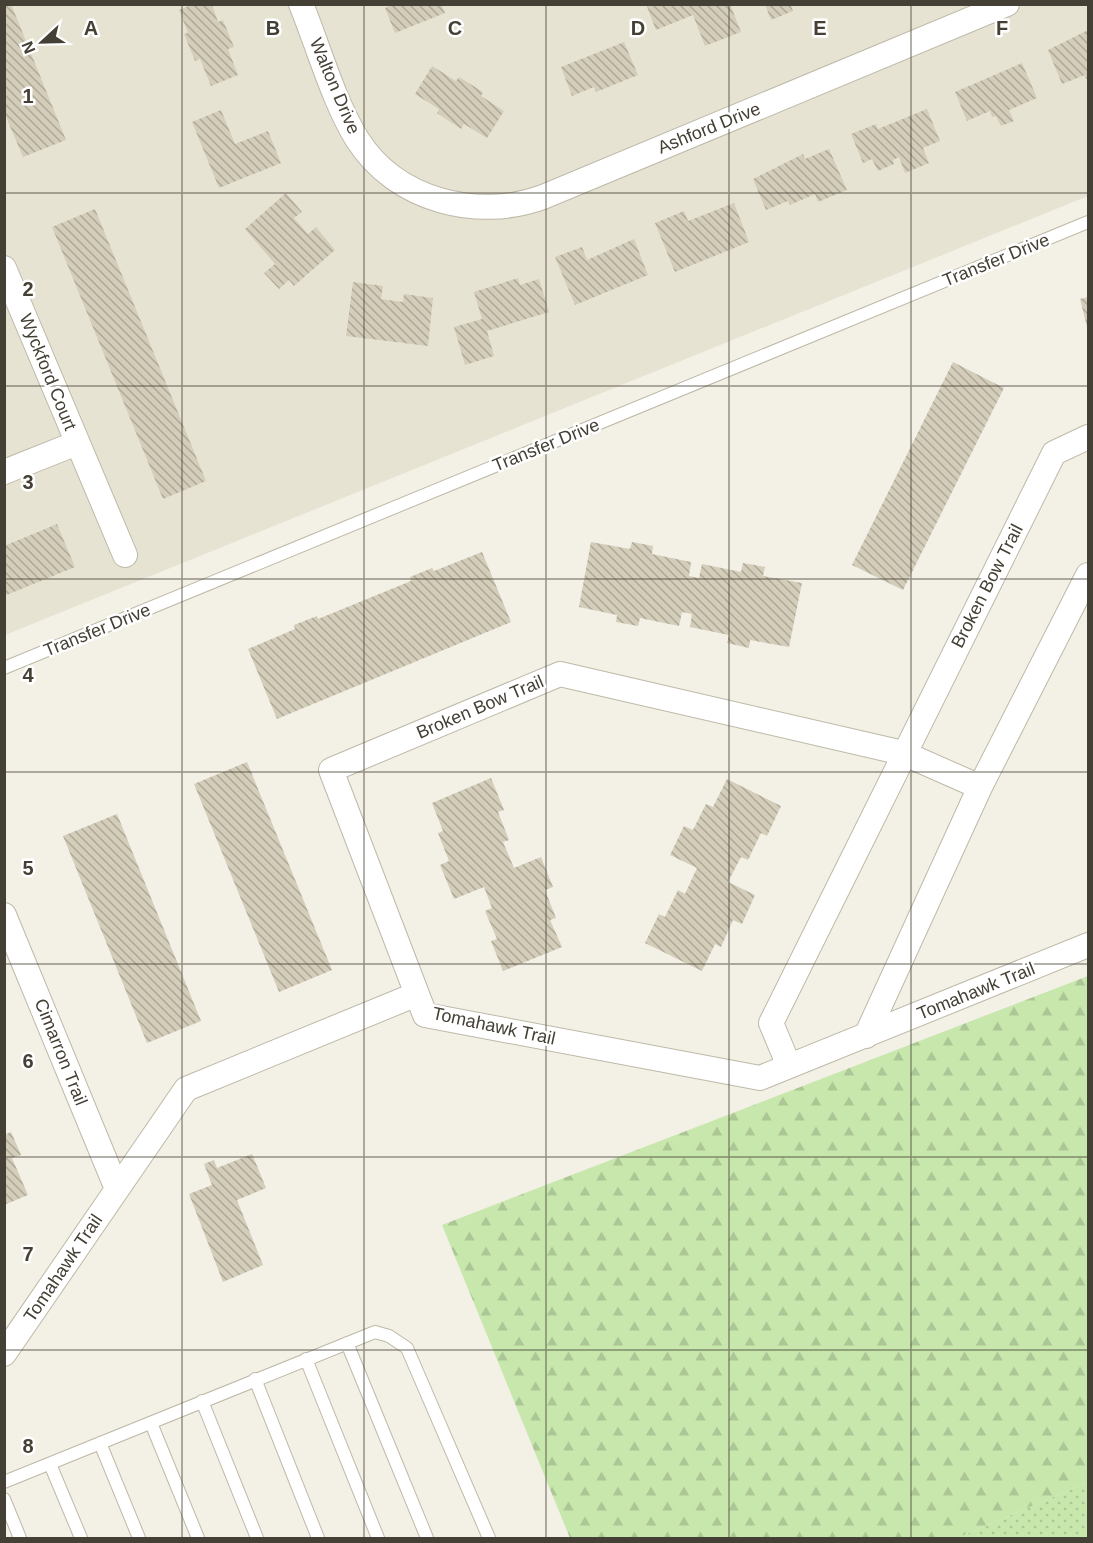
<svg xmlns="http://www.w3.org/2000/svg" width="1093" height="1543" font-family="Arial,sans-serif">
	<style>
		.residential { fill: #e7e3d3 }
		.grass { fill: url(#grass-dots) }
		.forest { fill: url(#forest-firs) }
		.building { fill: url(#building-back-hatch) }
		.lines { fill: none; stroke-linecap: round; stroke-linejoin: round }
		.service-casing { stroke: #beb9a8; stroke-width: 14 }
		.minor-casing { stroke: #beb9a8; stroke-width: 26 }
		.service { stroke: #fff; stroke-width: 12 }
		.minor { stroke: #fff; stroke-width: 24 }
		.grid { fill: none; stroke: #454035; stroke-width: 1.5; stroke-opacity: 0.55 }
		.labels { text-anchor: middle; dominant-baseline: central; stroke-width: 5; stroke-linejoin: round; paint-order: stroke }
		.street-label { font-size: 18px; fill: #454035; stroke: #fff }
		.grid-label { font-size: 20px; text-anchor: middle; font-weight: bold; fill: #454035; stroke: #fff; stroke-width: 5; stroke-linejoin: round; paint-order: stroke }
	</style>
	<defs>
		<pattern id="grass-dots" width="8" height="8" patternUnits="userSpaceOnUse" patternTransform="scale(1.5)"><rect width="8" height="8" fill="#c7e7ad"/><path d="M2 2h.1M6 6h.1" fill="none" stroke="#acc795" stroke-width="1.8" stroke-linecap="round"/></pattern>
		<pattern id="forest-firs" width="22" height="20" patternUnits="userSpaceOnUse" patternTransform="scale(1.5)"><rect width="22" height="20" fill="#c7e7ad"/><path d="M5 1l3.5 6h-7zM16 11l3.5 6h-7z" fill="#acc795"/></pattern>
		<pattern id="building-back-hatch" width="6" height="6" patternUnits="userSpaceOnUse" patternTransform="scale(1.5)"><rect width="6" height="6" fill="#d4cdba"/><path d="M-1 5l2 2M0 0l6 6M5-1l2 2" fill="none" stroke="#aea898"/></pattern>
	</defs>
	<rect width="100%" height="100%" fill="#f3f0e5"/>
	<path class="residential" d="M5,5H1088V196L5,635Z"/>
	<path class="grass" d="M1088,1482V1538H957Z"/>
	<path class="forest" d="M1088,976V1482L957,1538H570L442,1225Z"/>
	<path class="building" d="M4,4H11L66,140L23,157L4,112Z
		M193,4H212L218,22L223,20L234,47L228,49L238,75L211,86L200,59L195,61L184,34L188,33L179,10Z
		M393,4H441L445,13L395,33L385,8Z
		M646,4H730L741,32L705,46L693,15L656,30Z
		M765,4H790L793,11L771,20Z
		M1088,30V78L1086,79L1085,75L1062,84L1048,50Z
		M624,42L638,75L596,92L594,87L572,96L561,67Z
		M1022,63L1037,98L1009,110L1014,121L1001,126L996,116L992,117L990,111L967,121L955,92Z
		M432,66L456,81L459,77L483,92L481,96L504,111L487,138L464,124L461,129L437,113L439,109L415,94Z
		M927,109L940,141L923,148L929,163L905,173L899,157L893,160L894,164L878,171L872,159L863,163L851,134L876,124L878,129Z
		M221,110L235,144L268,131L281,163L219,188L192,122Z
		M829,149L847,190L818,202L815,194L790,205L788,201L766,210L753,179L803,154L805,159Z
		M286,193L302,212L294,218L308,234L316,227L335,250L294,286L289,280L279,289L264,273L275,264L245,229Z
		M734,203L749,242L675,272L655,223L684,211L688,221Z
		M95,209L206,481L163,499L52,227Z
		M634,239L648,275L575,305L555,257L582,247L587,260Z
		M518,278L520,285L539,279L549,312L487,331L494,356L465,365L454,327L482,319L474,292Z
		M353,282L383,286L381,299L403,302L404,294L433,298L428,346L346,336Z
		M1088,297V331L1080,299Z
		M953,362L1004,388L903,590L852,565Z
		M57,524L75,567L4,596V546Z
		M591,542L630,549L632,542L653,546L652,554L691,562L689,576L699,578L702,564L741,572L743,563L765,567L763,576L802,583L789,647L750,640L749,648L727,643L729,635L690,627L692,614L682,612L679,626L640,618L638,626L616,622L617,615L579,607Z
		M482,552L511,622L277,719L248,649L295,629L294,625L317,616L318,619L411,581L410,577L432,568L434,571Z
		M247,762L332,970L279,992L194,784Z
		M491,778L504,810L498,812L509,840L503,842L514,868L541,857L553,887L545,890L556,918L550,920L562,947L503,971L491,941L497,939L485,911L492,908L484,887L454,899L440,865L449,861L438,833L443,831L432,803Z
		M727,779L781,806L767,836L761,833L748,860L741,857L728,882L755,895L742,924L733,920L721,947L715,944L702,971L645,943L659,914L665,917L678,890L685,894L697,868L670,855L684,826L693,830L706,804L713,807Z
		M117,814L201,1021L147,1043L63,836Z
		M11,1132L21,1155L12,1158L28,1195L4,1205V1135Z
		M252,1154L266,1188L237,1200L263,1265L223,1282L189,1194L212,1185L204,1164L214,1160L217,1168Z"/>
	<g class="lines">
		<defs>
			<path id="service" d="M4,668L1088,222
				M347,1343L427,1538
				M306,1359L378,1538
				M255,1379L318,1538
				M202,1401L257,1538
				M151,1423L198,1538
				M100,1443L139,1538
				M50,1464L81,1538
				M4,1482L375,1332L389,1336L407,1348L489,1538
				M4,1499L20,1538"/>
			<path id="minor" d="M301,4C318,46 334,102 357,139C396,201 478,221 543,197L1007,4
				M4,268L125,555
				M4,472L77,443
				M980,787L903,753L560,674L331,770L425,1015L760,1078L1088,945
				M4,915L117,1189
				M866,1036L980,787L1088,575
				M789,1066L771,1023L1054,453L1088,437
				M4,1354L186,1089L417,994"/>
		</defs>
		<use href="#service" class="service-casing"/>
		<use href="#minor" class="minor-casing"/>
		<use href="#service" class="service"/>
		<use href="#minor" class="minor"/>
	</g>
	<path class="grid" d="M182,4V1538M364,4V1538M546,4V1538M729,4V1538M911,4V1538M4,193H1088M4,386H1088M4,579H1088M4,772H1088M4,964H1088M4,1157H1088M4,1350H1088"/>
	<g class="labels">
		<g class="street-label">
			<text transform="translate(335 86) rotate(67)">Walton Drive</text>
			<text transform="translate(709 128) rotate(-22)">Ashford Drive</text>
			<text transform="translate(996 260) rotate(-22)">Transfer Drive</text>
			<text transform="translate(48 372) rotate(68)">Wyckford Court</text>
			<text transform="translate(546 445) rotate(-22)">Transfer Drive</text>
			<text transform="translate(987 586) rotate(-63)">Broken Bow Trail</text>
			<text transform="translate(97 630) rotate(-22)">Transfer Drive</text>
			<text transform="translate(480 707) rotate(-23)">Broken Bow Trail</text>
			<text transform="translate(976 991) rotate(-22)">Tomahawk Trail</text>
			<text transform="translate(494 1026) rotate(12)">Tomahawk Trail</text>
			<text transform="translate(61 1052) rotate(68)">Cimarron Trail</text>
			<text transform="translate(63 1268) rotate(-56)">Tomahawk Trail</text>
		</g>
	</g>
	<g class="grid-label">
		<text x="91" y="35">A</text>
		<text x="273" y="35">B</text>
		<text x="455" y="35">C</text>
		<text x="638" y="35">D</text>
		<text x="820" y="35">E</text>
		<text x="1002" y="35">F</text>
		<text x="28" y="103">1</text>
		<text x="28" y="296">2</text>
		<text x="28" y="489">3</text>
		<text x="28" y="682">4</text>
		<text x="28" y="875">5</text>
		<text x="28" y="1068">6</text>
		<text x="28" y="1261">7</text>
		<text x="28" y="1453">8</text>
	</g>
	<rect width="1093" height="1543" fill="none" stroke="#454035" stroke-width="12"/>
	<g transform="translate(42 42) rotate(248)" stroke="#ffffff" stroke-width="4.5" paint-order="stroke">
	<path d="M0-4.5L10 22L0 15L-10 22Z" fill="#454035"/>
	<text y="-9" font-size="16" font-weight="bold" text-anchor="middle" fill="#454035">N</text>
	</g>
</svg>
